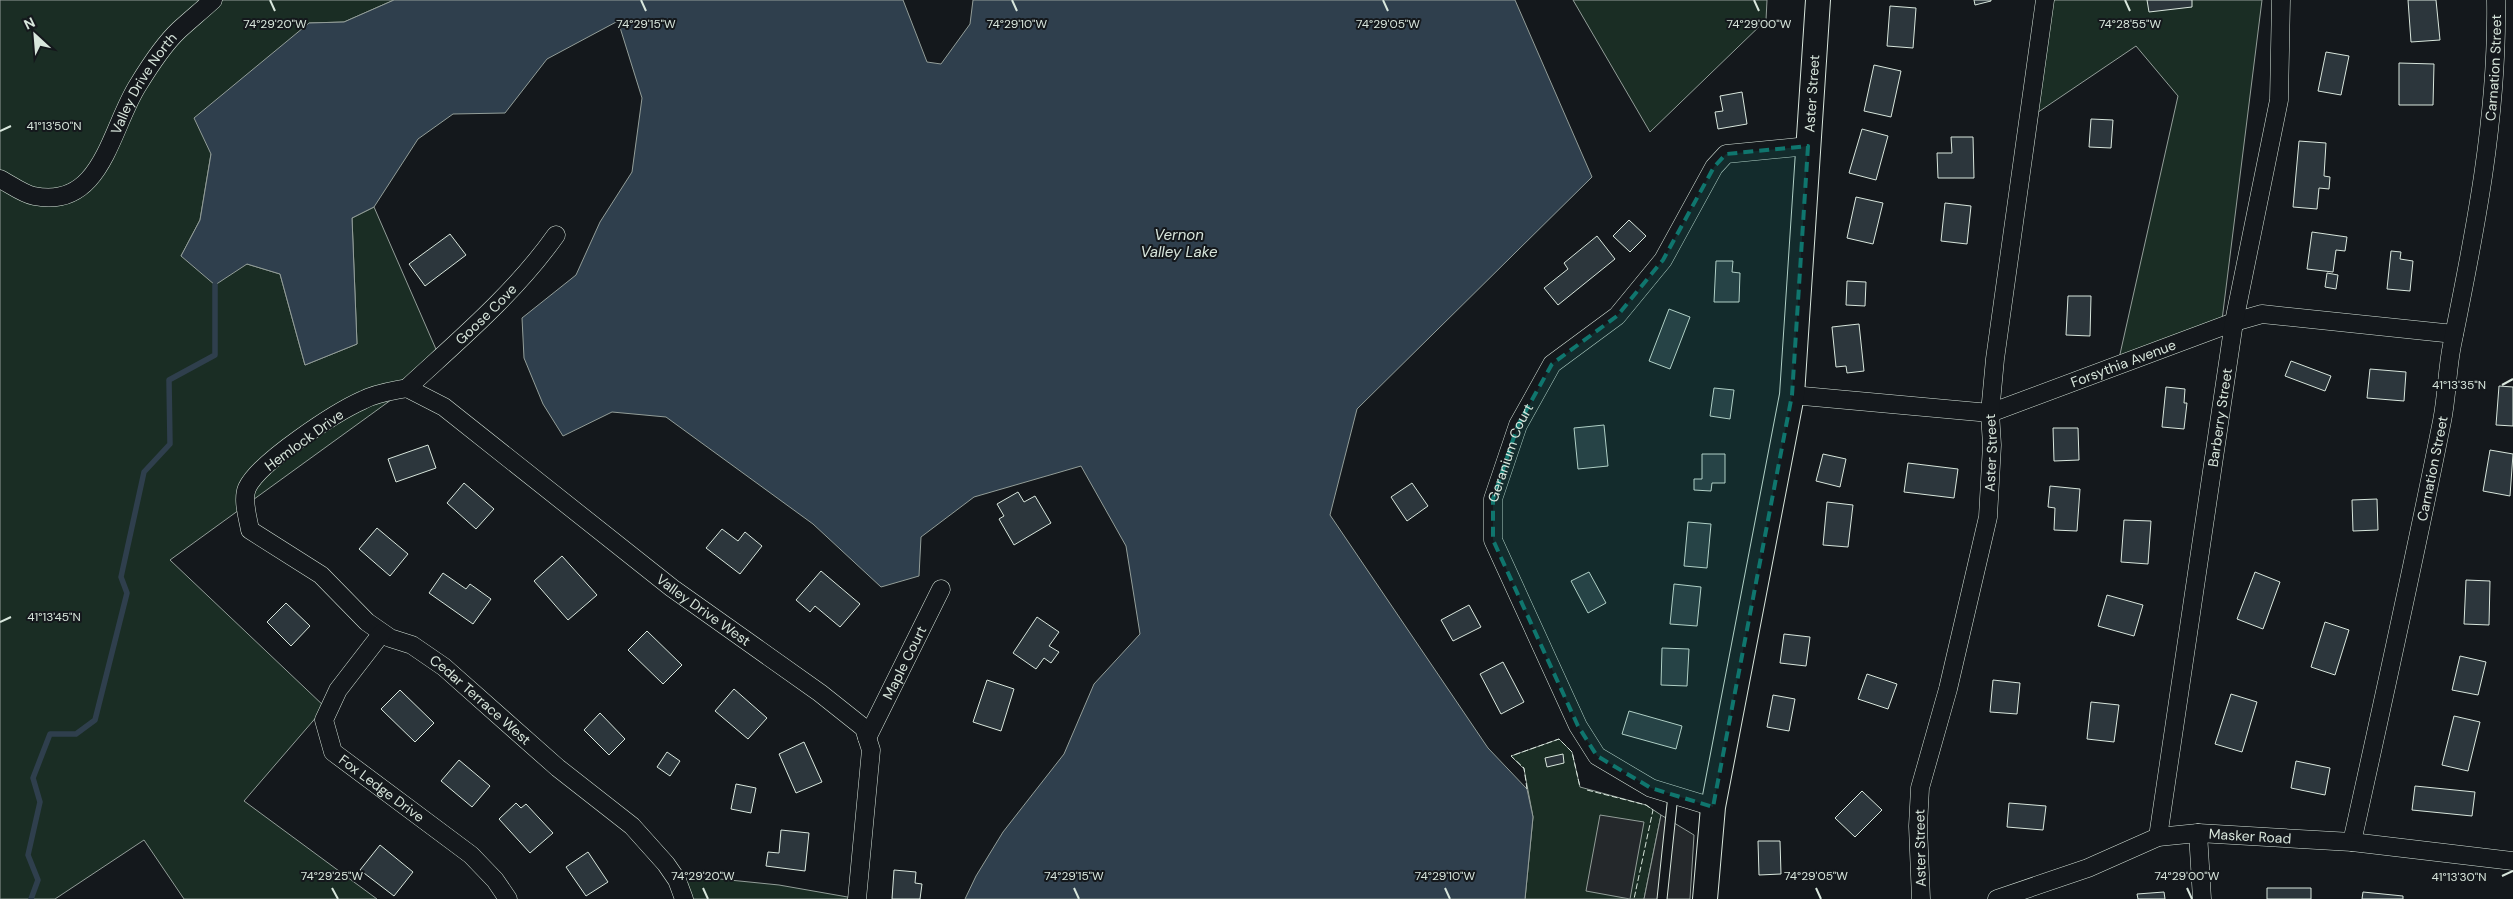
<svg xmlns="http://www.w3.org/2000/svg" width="2513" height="899" font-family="'DM Sans',sans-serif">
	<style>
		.green { fill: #1a2d24; stroke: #939e99 }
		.parking { fill: #24282b; stroke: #939e99 }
		.water { fill: #2f3f4d; stroke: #939e99 }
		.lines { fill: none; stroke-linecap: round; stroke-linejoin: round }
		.stream { stroke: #2f3f4d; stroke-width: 5.5 }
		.building { fill: #2c363c; stroke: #d8e6dc }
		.lane-casing { stroke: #d8e6dc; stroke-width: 11 }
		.street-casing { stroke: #d8e6dc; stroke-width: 19 }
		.secondary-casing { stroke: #d8e6dc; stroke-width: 26 }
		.lane { stroke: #14181c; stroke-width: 9 }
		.street { stroke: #14181c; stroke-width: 18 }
		.secondary { stroke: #14181c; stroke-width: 24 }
		.fence { stroke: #d8e6dc; stroke-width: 1; stroke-dasharray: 6 2.5; stroke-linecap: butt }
		.marked { fill: #0f766e; fill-opacity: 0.2; stroke: #0f766e; stroke-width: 4; stroke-dasharray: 10 6; stroke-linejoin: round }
		.ticks { fill: none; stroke: #d8e6dc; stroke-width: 2 }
		.labels { text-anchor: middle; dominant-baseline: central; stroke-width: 4; stroke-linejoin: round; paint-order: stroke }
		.street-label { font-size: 14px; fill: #d8e6dc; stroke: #14181c }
		.water-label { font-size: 15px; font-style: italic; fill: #d8e6dc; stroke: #14181c }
		.ticks-label { font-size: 12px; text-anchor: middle; fill: #d8e6dc; stroke: #14181c; stroke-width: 4; stroke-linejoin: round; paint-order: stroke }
	</style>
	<rect width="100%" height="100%" fill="#14181c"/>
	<path class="green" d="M0,0H394L344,22L309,23L211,154L200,220L181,256L247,264L280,274L305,365L357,344L352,218L374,207L442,363L170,560L325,707L244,801L377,899H184L144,840L55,899H0Z
		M1573,0H1767L1766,20L1650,132Z
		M2037,0H2262L2221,328L2116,372L2178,96L2136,46L2028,119Z
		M1559,739L1572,752L1580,787L1646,805L1661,815L1644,899H1525L1533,817L1524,769L1511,756Z
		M700,877L779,885L859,899H679L680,882Z"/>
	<path class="parking" d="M1600,815L1644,822L1630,899L1586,891Z
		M1661,815L1694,835L1690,899H1644Z"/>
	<path class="water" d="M394,0H903L927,62L941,64L970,24L973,0H1515L1592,177L1357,409L1330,515L1488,748L1527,789L1533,817L1525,899H965L976,876L1003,832L1064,754L1094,684L1140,634L1126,546L1081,466L974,497L921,537L919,576L881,587L813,524L666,417L612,412L563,436L543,404L524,358L522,318L576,275L600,222L632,172L642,98L618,21L547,59L505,113L453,114L418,139L374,207L352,218L357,344L305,365L280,274L247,264L215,285L181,256L200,220L211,154L194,118L309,23L344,22Z"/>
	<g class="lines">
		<path class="stream" d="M31,899L38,880L28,855L40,802L33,778L50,734H76L95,720L127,593L121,577L144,472L170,444L169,380L215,355V285"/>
	</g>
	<path class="building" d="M1974,0H1991V1L1975,5Z
		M2147,0H2192V7L2149,12Z
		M2408,0H2436L2440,40L2411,42Z
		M1890,6L1916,8L1913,48L1887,46Z
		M2326,52L2349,56L2341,95L2318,91Z
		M2399,63L2434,64L2433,105H2399Z
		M1874,65L1901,71L1891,117L1864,111Z
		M1742,92L1747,124L1718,129L1715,112L1723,111L1720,96Z
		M2091,119L2113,120L2111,148L2089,147Z
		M1862,129L1888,136L1876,180L1849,173Z
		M1951,137H1973L1974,178H1938L1937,153H1952Z
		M2299,141L2326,143L2324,176L2330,177L2329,189L2319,188L2317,209L2293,207Z
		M1856,197L1883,203L1873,244L1847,238Z
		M1945,203L1971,206L1967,244L1941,241Z
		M1629,220L1646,236L1630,252L1613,236Z
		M2312,232L2347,237L2345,251L2336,250L2333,272L2307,269Z
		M450,234L466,255L425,286L409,264Z
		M1597,236L1615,259L1558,305L1544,288L1568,269L1564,263Z
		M2391,251L2401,252L2400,259L2413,261L2410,291L2387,289Z
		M1716,261H1733L1732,272L1740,273L1739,302H1714Z
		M2327,273L2338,275L2336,289L2325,287Z
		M1847,281L1866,282L1865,306L1846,305Z
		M2068,296H2091L2090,336L2066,335Z
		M1669,309L1690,317L1670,369L1649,361Z
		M1859,324L1864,371L1847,373L1846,366L1836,367L1832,327Z
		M2291,361L2331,376L2325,391L2285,376Z
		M2370,369L2406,372L2404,401L2367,398Z
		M2499,386L2513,387V426L2496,425Z
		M2166,387L2185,389L2184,403H2187L2184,429L2162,427Z
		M1714,388L1734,390L1730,419L1710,416Z
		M1604,425L1608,466L1578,469L1574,428Z
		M2053,428H2078L2079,460L2054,461Z
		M428,445L436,468L396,482L388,459Z
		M2490,450L2513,454L2510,496L2483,491Z
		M1702,454H1725V483H1712L1711,491L1694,490V479H1702Z
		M1823,454L1846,459L1840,487L1816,481Z
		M1908,463L1958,469L1954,498L1904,492Z
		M464,483L494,509L476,529L447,503Z
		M1412,483L1428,506L1407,521L1391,497Z
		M2050,486L2080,489L2077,531L2054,530L2055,508L2048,507Z
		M1018,492L1024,502L1035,496L1051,523L1014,545L999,519L1004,516L997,504Z
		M2377,499L2378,530L2353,531L2352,500Z
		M1827,502L1853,505L1848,547L1823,545Z
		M2124,520L2151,521L2148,564L2121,562Z
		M1688,522L1711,524L1707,568L1684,566Z
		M377,528L408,554L390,576L359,549Z
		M722,529L738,541L745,532L762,546L740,574L706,548Z
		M562,556L597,595L568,620L534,581Z
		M821,571L860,604L840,627L815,606L810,612L796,600Z
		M1589,572L1606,603L1588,613L1571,581Z
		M2255,572L2280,582L2263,629L2237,619Z
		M443,573L466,589L470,584L491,599L473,624L429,593Z
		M2466,580L2490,581L2489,625L2464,624Z
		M1674,584L1701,587L1697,626L1670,624Z
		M2107,595L2143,605L2134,636L2098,626Z
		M286,603L310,626L291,646L267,622Z
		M1469,605L1481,627L1453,641L1441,620Z
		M1037,617L1059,632L1049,646L1059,652L1051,663L1044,658L1036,669L1013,653Z
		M2325,622L2349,630L2335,675L2311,667Z
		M647,631L682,665L663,684L628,650Z
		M1784,634L1810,637L1806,666L1780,663Z
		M1662,648L1689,649L1687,686L1661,685Z
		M2460,656L2486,662L2478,695L2452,690Z
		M1503,662L1524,702L1501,714L1480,674Z
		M1867,674L1897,684L1888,709L1858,699Z
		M987,680L1014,689L1001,731L973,722Z
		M1993,680L2020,683L2017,714L1990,712Z
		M734,689L767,718L748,739L715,711Z
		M400,690L434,723L415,742L381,709Z
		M2231,694L2257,702L2242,752L2215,744Z
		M1773,695L1795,699L1789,731L1767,727Z
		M2091,702L2119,705L2114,742L2087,739Z
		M1629,711L1682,726L1676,749L1622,734Z
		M600,713L625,739L609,755L584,730Z
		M2454,716L2480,722L2468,771L2442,765Z
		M804,742L822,782L796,793L779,754Z
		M667,752L680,761L670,776L657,767Z
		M1563,754L1564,763L1547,767L1545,758Z
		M459,760L490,786L472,807L441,781Z
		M2296,761L2330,768L2325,795L2291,788Z
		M736,784L756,788L751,813L731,809Z
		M2415,786L2475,792L2472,816L2412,810Z
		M1862,791L1882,810L1855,837L1835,818Z
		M516,803L521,808L526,804L553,833L530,853L499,819Z
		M2009,803L2046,806L2043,830L2007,827Z
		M781,830L809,833L805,871L766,866L768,852L779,853Z
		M1758,841H1780L1781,874L1759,875Z
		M380,845L413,872L394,896L360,870Z
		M588,852L608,882L586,896L566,867Z
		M894,870L916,872L915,883L922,884L920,899H892Z
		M2267,888H2311V899H2267Z
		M2164,892L2165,899H2138L2137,894Z
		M2363,892L2403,896V899H2362Z"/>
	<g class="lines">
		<defs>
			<path id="lane" d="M1662,899L1673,795"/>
			<g id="street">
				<path id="s1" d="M0,179C10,184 23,194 34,196C102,210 110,129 138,85C149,67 163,45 179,30C190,20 202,10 213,0"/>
				<path id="s2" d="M407,388C392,391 376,393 363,400C336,412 259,462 247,488C242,500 248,518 250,530L321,575L367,622L390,638L412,645L444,667L558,768L632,826L666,864L677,880L684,899"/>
				<path id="s3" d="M407,388L444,407L672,588L820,693L864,728L871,750L857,899"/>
				<path id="s4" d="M407,388C459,340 515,293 556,235"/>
				<path id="s5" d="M1792,395L1990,413L2234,322L2262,314L2454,334"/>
				<path id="s6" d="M382,633L338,690L324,720L333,752L471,855L495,880L508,899"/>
				<path id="s7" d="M867,738L941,589"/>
				<path id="s8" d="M1713,807L1651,788L1597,756L1578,726L1493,540V499L1518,425L1552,364L1617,316L1663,260L1714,167L1726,154L1808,146"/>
				<path d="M2198,833L2202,899"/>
				<path id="s9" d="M2158,837L2234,322L2279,100L2281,0"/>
				<path id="s10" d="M2352,842C2383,702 2414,562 2442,421C2447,396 2447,370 2452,345C2475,232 2498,116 2496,0"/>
				<path id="s11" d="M1921,899L1918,826L1920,788L1948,689L1988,517L1992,445L1990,413L1995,359L2045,0"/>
				<path id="s12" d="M1997,899L2088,868L2158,837L2198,833L2352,842L2513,861"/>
			</g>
			<g id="secondary">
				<path id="s13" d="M1705,899L1713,807L1792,395L1818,0"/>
			</g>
		</defs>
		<use href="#lane" class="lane-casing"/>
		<use href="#street" class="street-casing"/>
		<use href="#secondary" class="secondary-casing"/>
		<use href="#lane" class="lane"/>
		<use href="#street" class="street"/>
		<use href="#secondary" class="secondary"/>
		<path class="fence" d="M1527,789L1524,768L1511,756L1559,739L1572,752L1580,787
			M1587,790L1646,805L1653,810L1634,899"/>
	</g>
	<path class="marked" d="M1808,146L1792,395L1713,807L1651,788L1597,756L1578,726L1493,540V499L1518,425L1552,364L1617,316L1663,260L1714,167L1726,154Z"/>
	<path class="ticks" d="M270,0L275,11M641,0L646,11M1012,0L1017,11M1383,0L1388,11M1754,0L1759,11M2125,0L2130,11M0,131L11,126M2502,385L2513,379M0,622L11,617M2502,876L2513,871M332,888L338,899M703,888L708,899M1074,888L1079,899M1445,888L1450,899M1816,888L1821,899M2187,888L2192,899"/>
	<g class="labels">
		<g class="street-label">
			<text stroke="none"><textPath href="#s10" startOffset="788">Carnation Street</textPath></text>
			<text stroke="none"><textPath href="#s1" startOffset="209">Valley Drive North</textPath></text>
			<text stroke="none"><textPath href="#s13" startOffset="814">Aster Street</textPath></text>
			<text stroke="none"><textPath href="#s4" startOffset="108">Goose Cove</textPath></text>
			<text stroke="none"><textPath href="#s5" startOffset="341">Forsythia Avenue</textPath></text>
			<text stroke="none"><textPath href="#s9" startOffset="424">Barberry Street</textPath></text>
			<text transform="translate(304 440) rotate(-36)">Hemlock Drive</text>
			<text stroke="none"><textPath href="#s11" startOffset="455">Aster Street</textPath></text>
			<text stroke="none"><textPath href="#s8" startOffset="458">Geranium Court</textPath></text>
			<text stroke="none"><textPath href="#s10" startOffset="382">Carnation Street</textPath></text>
			<text stroke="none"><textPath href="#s3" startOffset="371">Valley Drive West</textPath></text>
			<text stroke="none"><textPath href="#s7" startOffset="84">Maple Court</textPath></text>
			<text stroke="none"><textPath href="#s2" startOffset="524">Cedar Terrace West</textPath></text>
			<text stroke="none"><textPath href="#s6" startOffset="199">Fox Ledge Drive</textPath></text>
			<text stroke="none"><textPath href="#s12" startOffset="265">Masker Road</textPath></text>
			<text transform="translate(1920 848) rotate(-91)">Aster Street</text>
		</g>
		<g class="water-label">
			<text x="1179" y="235">Vernon<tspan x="1179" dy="17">Valley Lake</tspan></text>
		</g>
	</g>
	<g class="ticks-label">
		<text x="275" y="28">74°29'20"W</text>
		<text x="646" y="28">74°29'15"W</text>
		<text x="1017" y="28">74°29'10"W</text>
		<text x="1388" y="28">74°29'05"W</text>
		<text x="1759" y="28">74°29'00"W</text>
		<text x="2130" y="28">74°28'55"W</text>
		<text x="54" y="130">41°13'50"N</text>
		<text x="2459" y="389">41°13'35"N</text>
		<text x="54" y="621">41°13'45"N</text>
		<text x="332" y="880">74°29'25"W</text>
		<text x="703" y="880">74°29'20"W</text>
		<text x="1074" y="880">74°29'15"W</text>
		<text x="1445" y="880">74°29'10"W</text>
		<text x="1816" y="880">74°29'05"W</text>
		<text x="2187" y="880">74°29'00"W</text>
		<text x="2459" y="881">41°13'30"N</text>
	</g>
	<g transform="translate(35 35) rotate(334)" stroke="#14181c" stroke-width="4" paint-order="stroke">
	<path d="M0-4L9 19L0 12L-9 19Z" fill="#d8e6dc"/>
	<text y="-8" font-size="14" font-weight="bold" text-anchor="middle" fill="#d8e6dc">N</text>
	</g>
</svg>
